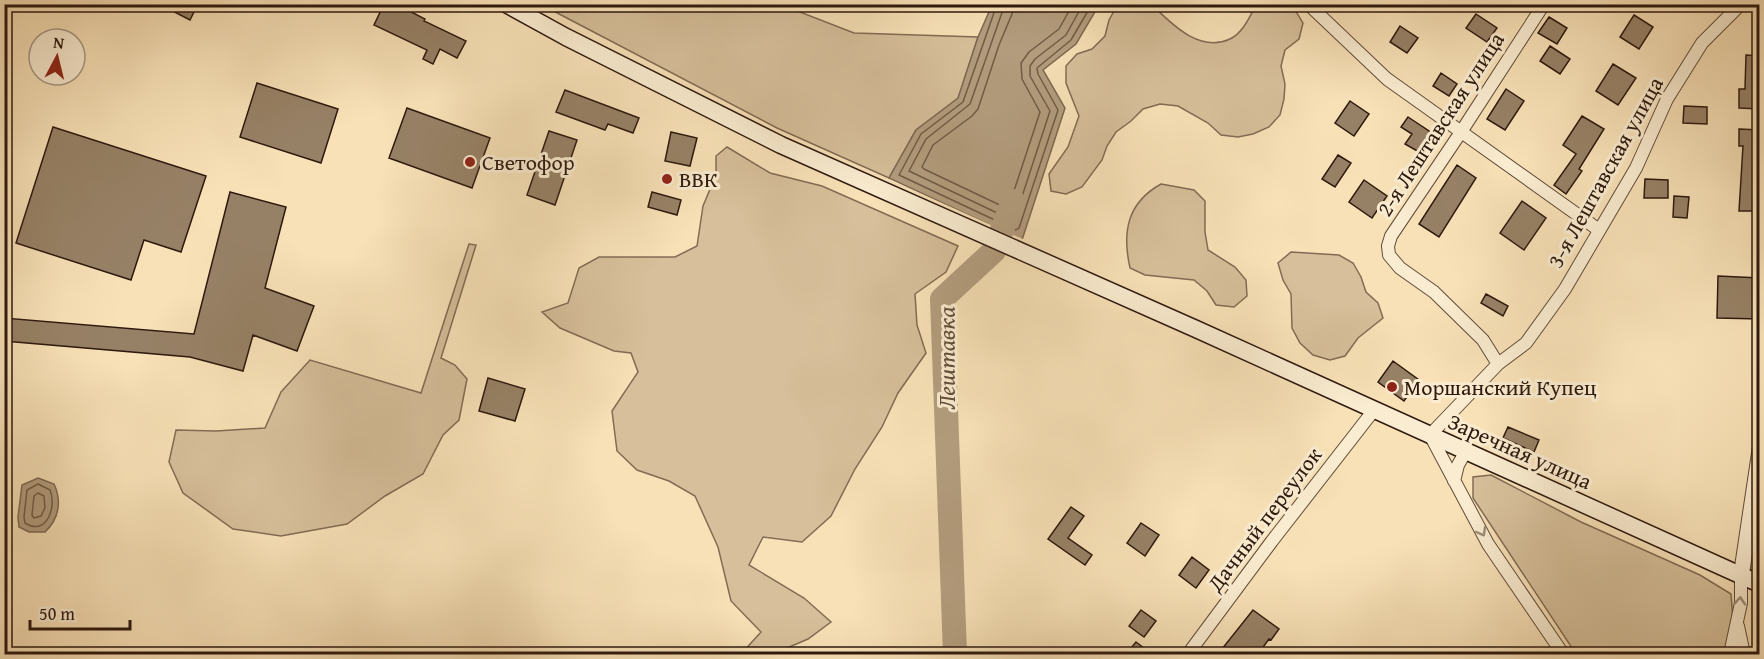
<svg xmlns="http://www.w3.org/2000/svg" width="1764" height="659" font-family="'Gentium Book Plus',serif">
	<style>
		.green { fill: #d6bf9a; stroke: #826c54; stroke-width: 1.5 }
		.water { fill: #b39d7e; stroke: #7e6852; stroke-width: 1.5 }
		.pier { fill: #f8e1b7 }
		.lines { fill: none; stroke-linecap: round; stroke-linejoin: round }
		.shore { stroke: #705b46; stroke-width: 1.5 }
		.river { stroke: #b39d7e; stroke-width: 24 }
		.building { fill: #978166; stroke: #2e190f; stroke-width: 1.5 }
		.minor-casing { stroke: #604b39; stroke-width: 14 }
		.tertiary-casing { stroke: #604b39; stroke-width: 17 }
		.secondary-casing { stroke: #2e190f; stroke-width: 19 }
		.minor { stroke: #faecd0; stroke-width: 12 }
		.tertiary { stroke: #faecd0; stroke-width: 15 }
		.secondary { stroke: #faecd0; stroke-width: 16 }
		.oneway { stroke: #9e8d79 }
		.poi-dot { fill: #8f2418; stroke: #faecd0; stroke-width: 2 }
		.labels { text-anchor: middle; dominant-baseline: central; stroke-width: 6; stroke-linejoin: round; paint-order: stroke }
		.street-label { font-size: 22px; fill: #2e190f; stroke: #faecd0 }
		.poi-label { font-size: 22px; fill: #2e190f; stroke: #faecd0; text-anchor: start }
		.water-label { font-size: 24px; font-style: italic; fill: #634e3b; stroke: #faecd0 }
	</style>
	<rect width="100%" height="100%" fill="#f8e1b7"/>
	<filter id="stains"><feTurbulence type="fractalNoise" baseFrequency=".00333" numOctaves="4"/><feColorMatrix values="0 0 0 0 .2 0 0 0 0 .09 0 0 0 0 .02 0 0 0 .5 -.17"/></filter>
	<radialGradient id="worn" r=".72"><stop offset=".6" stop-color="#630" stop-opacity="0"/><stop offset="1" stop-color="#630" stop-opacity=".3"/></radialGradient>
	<path class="green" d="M1118,4L1152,5C1172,24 1199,53 1230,39C1243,33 1250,16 1256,5H1293L1295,10L1303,23L1299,39L1285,50L1281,66L1285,84L1284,99L1280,115L1269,127L1253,134L1238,137L1221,135L1208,123L1178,106L1160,104L1143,109L1131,121L1116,132L1107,146L1102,160L1082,187L1066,194L1051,191L1049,174L1068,147L1079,116L1066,83V66L1077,54L1092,49L1105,36L1109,20Z
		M542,5H782L854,33L978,37L958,99L916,130L889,178L777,128Z
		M727,147L770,173L822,186L958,246L946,272L915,294L917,325L926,353L898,393L882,427L855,469L831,516L802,542L763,537L749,565L804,598L831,622L808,639L773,654H741L761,632L731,601L718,547L695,496L669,481L637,470L617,451L612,411L638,372L631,353L614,351L560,328L542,312L568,303L579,268L599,257H675L697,246L703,206L716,175V156Z
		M1161,184L1194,190L1205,201V232L1208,250L1235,267L1246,280L1247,296L1234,307L1216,305L1207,291L1194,280L1145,275L1130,268C1122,232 1127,203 1161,184Z
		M469,244L476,245L441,358L455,365L467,379L459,420L443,435L423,474L385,496L347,524L281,536L233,529L183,493L169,462L176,430L216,431L265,428L281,392L310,360L421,393Z
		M1291,252L1339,255L1353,263L1361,277L1366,292L1378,303L1383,318L1358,338L1345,356L1330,360L1313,355L1300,343L1292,328L1291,294L1283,280L1278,263Z
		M1491,475L1581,522L1700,575L1731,594L1733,620L1725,654H1576L1473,498V477Z"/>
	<path class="water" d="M992,5H1099L1076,44L1043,70L1065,108L1022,240L889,178L916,130L958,98L978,37Z
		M38,478L54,484C62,501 59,519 45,532H29L19,527L18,517L22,485Z"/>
	<path class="pier" d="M886,178L1025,240L1024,241L1020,243L888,181Z"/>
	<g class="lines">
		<path class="shore" d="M997,4L963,102L921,134L899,175L1016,230L1019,228L1058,110L1038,74L1037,68L1071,40L1092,4
			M1005,4L970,104L926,139L909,171L1012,220L1015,218L1050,111L1030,76V66L1035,59L1066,35L1083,4
			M1014,4L1012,14L999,45L978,109L972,116L933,145L922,167L924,169L1006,208L1009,206L1040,112L1022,79L1021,63L1029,52L1059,29L1073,4
			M38,484L50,490C57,506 47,537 25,523L24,517L27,490Z
			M38,493L44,496L45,508L41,516L34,518L32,515L34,496Z"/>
		<path class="river" d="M955,654L942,299L994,251L1013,201"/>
	</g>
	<path class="building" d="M159,4H198L190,20Z
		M384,4H396L425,19L424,21L466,41L457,58L440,49L433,64L423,59L427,50L374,25Z
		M1476,14L1497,28L1487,42L1466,28Z
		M1634,15L1653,27L1639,49L1620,37Z
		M1549,17L1567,28L1557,44L1538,33Z
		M1400,26L1418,38L1407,53L1390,42Z
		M1550,46L1570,59L1560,74L1540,61Z
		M1746,55L1760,56V109L1739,108V89H1745Z
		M1613,64L1636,78L1618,105L1596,91Z
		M1441,73L1457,84L1449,96L1433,86Z
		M257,83L338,109L321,163L240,137Z
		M1506,89L1524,101L1505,130L1487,119Z
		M565,90L639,118L633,133L608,124L605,130L556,112Z
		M1350,101L1369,114L1354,136L1335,123Z
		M1684,106L1707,107V124L1683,123Z
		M407,108L490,138L472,188L389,158Z
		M1582,116L1604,129L1579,169L1582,171L1566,194L1554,185L1576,154L1563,145Z
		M1408,117L1432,133L1419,152L1405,144L1412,134L1401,127Z
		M53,127L206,176L181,252L144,240L131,280L16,243Z
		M1739,129L1760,130L1757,211H1739L1743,146H1739Z
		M549,131L577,140L555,205L527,195Z
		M671,132L697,138L690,166L665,161Z
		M1338,155L1351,163L1335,187L1322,179Z
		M1457,165L1476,178L1439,237L1419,224Z
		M1645,179L1668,180V198H1644Z
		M1364,180L1387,196L1372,218L1349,202Z
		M230,192L286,207L265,288L314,306L297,351L253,335L243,371L190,357L4,341V318L194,334Z
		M652,192L681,200L677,215L648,207Z
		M1674,196L1689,197L1687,218L1673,217Z
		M1522,201L1546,218L1524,250L1500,233Z
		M1718,276L1760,278V319L1717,318Z
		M1486,294L1508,306L1503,316L1481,303Z
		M1393,361L1419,380L1404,401L1378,382Z
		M488,378L525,389L515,421L479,411Z
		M1508,427L1539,440L1534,452L1503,438Z
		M1071,507L1084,516L1068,538L1092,555L1085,565L1048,539Z
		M1141,523L1159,535L1145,556L1127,543Z
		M1192,557L1209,570L1196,588L1179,575Z
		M1141,610L1156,621L1144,637L1129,626Z
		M1253,610L1279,629L1271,640L1269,639L1258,654H1218Z
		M1136,642L1152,654H1126Z"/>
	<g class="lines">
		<defs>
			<path id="minor" d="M1308,4L1387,79L1599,230
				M1498,364L1483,340L1434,292L1400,268L1389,255L1388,246L1391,236L1461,132L1544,4
				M1454,481L1458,465L1466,451
				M1738,626L1744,654
				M1188,654L1272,541L1374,410
				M1563,654L1488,544L1430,435L1498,364L1526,343L1565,289L1636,168L1667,99L1702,43L1741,4
				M1730,654L1741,603V577"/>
			<path id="tertiary" d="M1741,577L1760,450"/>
			<path id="secondary" d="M506,4L566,37L781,145L1196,329L1760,584"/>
		</defs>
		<use href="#minor" class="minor-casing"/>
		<use href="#tertiary" class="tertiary-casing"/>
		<use href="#secondary" class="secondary-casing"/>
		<use href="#minor" class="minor"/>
		<use href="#tertiary" class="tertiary"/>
		<use href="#secondary" class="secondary"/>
	</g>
	<defs><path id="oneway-chevron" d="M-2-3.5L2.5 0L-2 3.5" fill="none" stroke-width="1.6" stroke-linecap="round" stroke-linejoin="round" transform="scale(1.5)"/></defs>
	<g class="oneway">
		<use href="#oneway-chevron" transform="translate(1482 532) rotate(61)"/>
		<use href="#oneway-chevron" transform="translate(1740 601) rotate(-86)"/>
	</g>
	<g class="poi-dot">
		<circle cx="470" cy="162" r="6"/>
		<circle cx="667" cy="179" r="6"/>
		<circle cx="1392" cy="387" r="6"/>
	</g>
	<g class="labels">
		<g class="street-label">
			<text transform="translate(1440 124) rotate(-57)">2-я Лештавская улица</text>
			<text transform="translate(1605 172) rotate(-61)">3-я Лештавская улица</text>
			<text transform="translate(1520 451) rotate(24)">Заречная улица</text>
			<text transform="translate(1264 519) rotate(-53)">Дачный переулок</text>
		</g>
		<g class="poi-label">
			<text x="482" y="162">Светофор</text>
			<text x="679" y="179">ВВК</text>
			<text x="1404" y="387">Моршанский Купец</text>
		</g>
		<g class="water-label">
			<text transform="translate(946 358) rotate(-90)">Лештавка</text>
		</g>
	</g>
	<rect width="1764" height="659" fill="none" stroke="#f8e1b7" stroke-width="24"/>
	<rect x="6" y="6" width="1752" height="647" fill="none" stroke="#2e190f" stroke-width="3"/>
	<rect x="12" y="12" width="1740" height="635" fill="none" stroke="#2e190f" stroke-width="1.5"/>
	<g transform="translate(57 57) rotate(7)"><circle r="28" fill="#faecd0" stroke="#a89883" stroke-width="1.5"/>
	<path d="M0-4.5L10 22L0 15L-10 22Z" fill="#8f2418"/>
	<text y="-9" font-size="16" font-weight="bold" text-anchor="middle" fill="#2e190f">N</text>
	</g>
	<path d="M30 620v9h100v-9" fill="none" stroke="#2e190f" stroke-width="3"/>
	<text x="39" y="620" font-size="18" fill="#2e190f" stroke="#faecd0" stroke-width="4.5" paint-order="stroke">50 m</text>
	<rect width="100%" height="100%" filter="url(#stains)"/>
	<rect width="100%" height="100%" fill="url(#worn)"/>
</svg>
